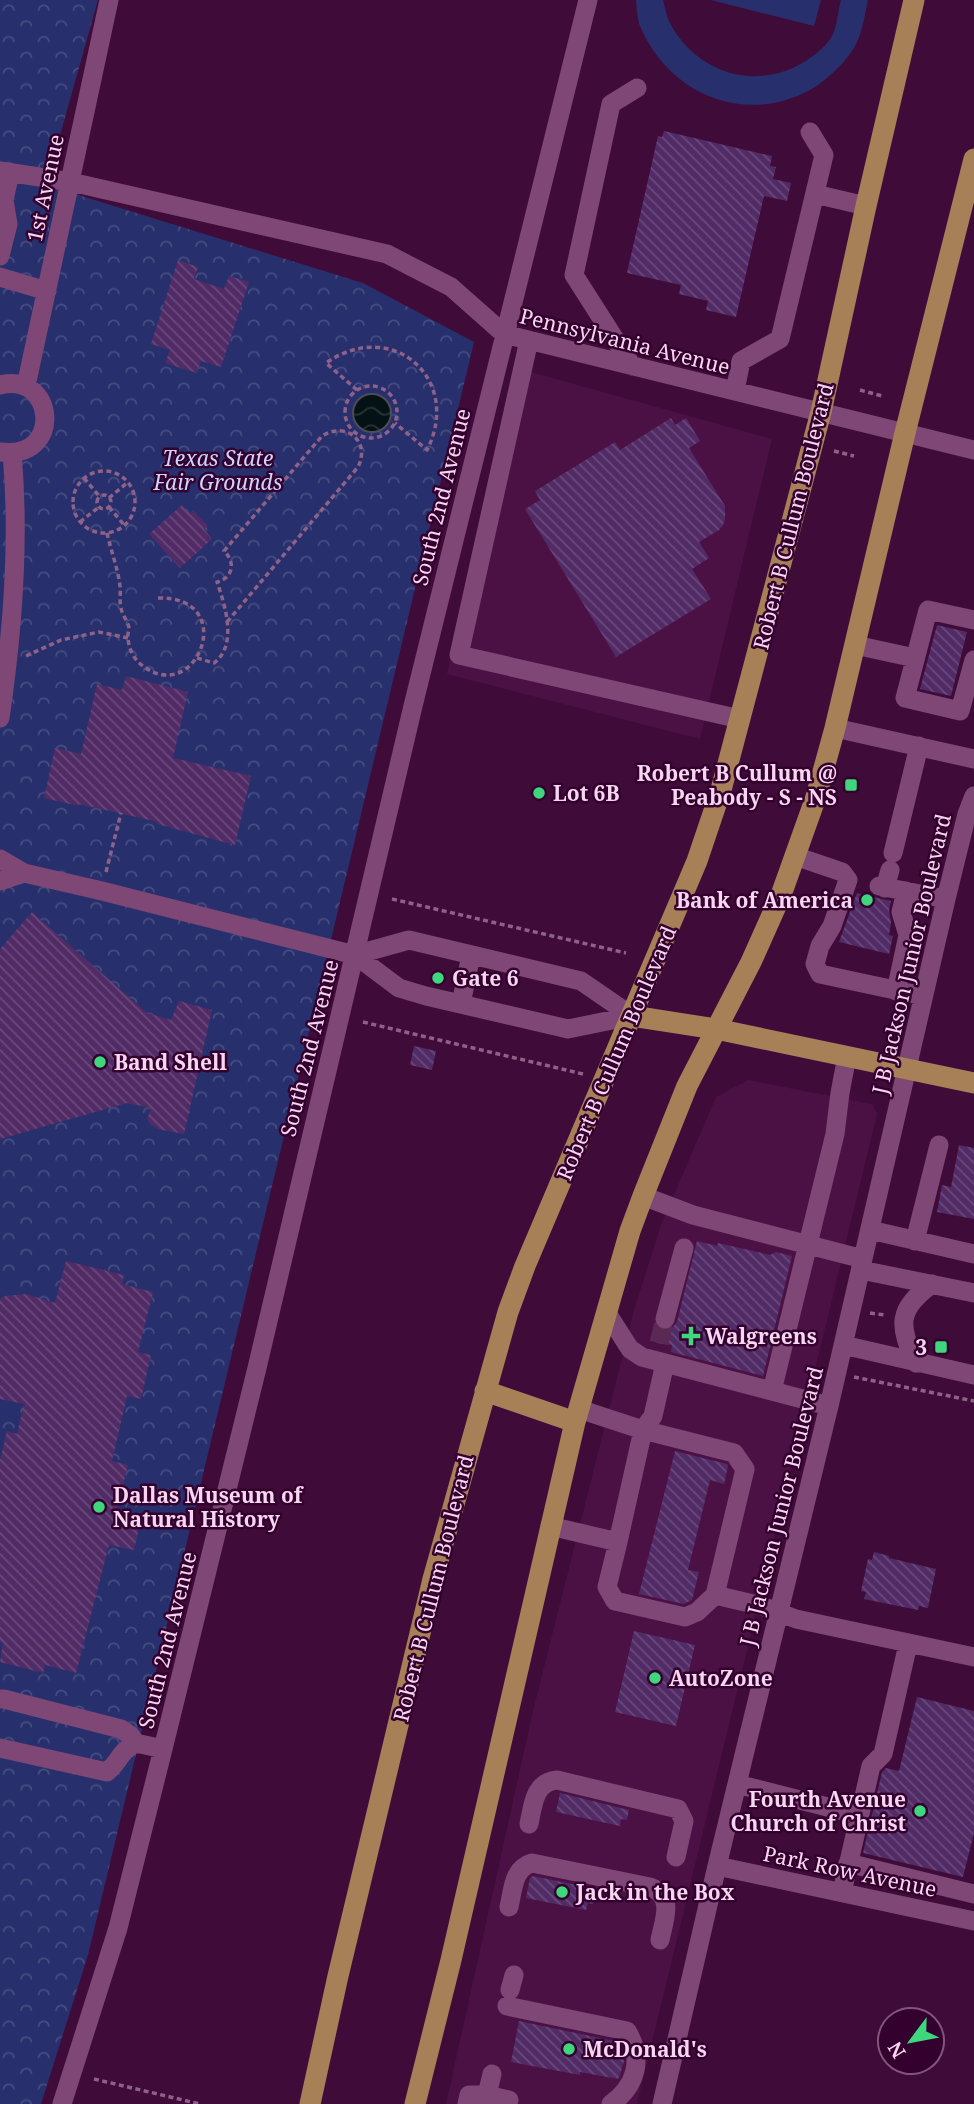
<svg xmlns="http://www.w3.org/2000/svg" width="974" height="2104" font-family="'Noto Serif',serif">
	<style>
		.built { fill: #4b1145 }
		.forest { fill: url(#forest-crowns) }
		.pitch { fill: #27306c }
		.water { fill: url(#water-waves); stroke: #4d4d57; stroke-width: 2 }
		.building { fill: url(#building-back-hatch) }
		.lines { fill: none; stroke-linecap: round; stroke-linejoin: round }
		.minor-tunnel { stroke: #5a2954; stroke-width: 19; stroke-dasharray: 19 10; stroke-linecap: butt }
		.path { stroke: #8e6288; stroke-width: 3.5; stroke-dasharray: 5 3.5; stroke-linecap: butt }
		.minor { stroke: #7e4776; stroke-width: 19 }
		.major { stroke: #a78058; stroke-width: 21 }
		.poi-dot { fill: #3ed77d; stroke: #34012f; stroke-width: 2.5 }
		.labels { text-anchor: middle; dominant-baseline: central; stroke-width: 5; stroke-linejoin: round; paint-order: stroke }
		.street-label { font-size: 21px; fill: #f6d6f0; stroke: #34012f }
		.park-label { font-size: 21px; font-style: italic; fill: #cbd6fc; stroke: #34012f }
		.poi-label { font-size: 21px; font-weight: bold; fill: #f6d6f0; stroke: #34012f; text-anchor: start }
	</style>
	<defs>
		<pattern id="forest-crowns" width="20" height="18" patternUnits="userSpaceOnUse" patternTransform="scale(1.75)"><rect width="20" height="18" fill="#27306c"/><path d="M2 6a3 3 0 1 1 6 0M12 15a3 3 0 1 1 6 0" fill="none" stroke="#474d81"/></pattern>
		<pattern id="water-waves" width="16" height="10" patternUnits="userSpaceOnUse" patternTransform="scale(1.75)"><rect width="16" height="10" fill="#051215"/><path d="M0 5q4-4 8 0t8 0" fill="none" stroke="#2a3437"/></pattern>
		<pattern id="building-back-hatch" width="6" height="6" patternUnits="userSpaceOnUse" patternTransform="scale(1.75)"><rect width="6" height="6" fill="#512b65"/><path d="M-1 5l2 2M0 0l6 6M5-1l2 2" fill="none" stroke="#6b497b"/></pattern>
	</defs>
	<rect width="100%" height="100%" fill="#3f0b39"/>
	<path class="built" d="M520,369L772,439L700,739L447,674Z
		M748,1080L872,1104L877,1114L637,2104H446L533,1711L634,1310L661,1225L716,1097Z"/>
	<path class="forest" d="M0,0H98L46,185L363,283L474,342L88,1955L41,2104H0Z"/>
	<path class="pitch" d="M636,0H663C665,8 667,18 671,25C696,70 748,89 795,67C807,61 825,49 832,36C837,27 838,11 841,0H868C865,13 863,29 857,42C850,58 832,75 818,85C752,128 670,98 640,26C637,19 637,8 636,0Z
		M711,0H821L814,26Z"/>
	<path class="water" d="M353 413a19 19 0 1 1 38 0a19 19 0 1 1-38 0Z"/>
	<path class="building" d="M664,131L772,156L770,166L776,167L773,179L791,183L787,201L764,196L736,317L706,310L708,301L679,294L681,285L627,273L658,136L662,137Z
		M178,260L198,267L194,279L224,289L229,276L249,282L221,367L201,361L197,373L165,363L170,350L151,344Z
		M671,418L675,425L686,418L700,441L689,448L725,506V519L723,525L719,530L699,542L709,558L692,569L711,599L616,657L525,509L540,500L535,491L615,442L620,450Z
		M182,505L190,514L193,510L208,526L204,529L212,539L180,568L149,534Z
		M937,625L967,632L951,696L920,689Z
		M126,676L188,692L173,758L251,776L235,845L157,824L158,822L79,804V806L44,798L55,748L81,754L97,684L122,690Z
		M857,893L891,901L889,910L891,923L889,935L893,936L889,954L839,942Z
		M32,912L147,1013L171,1020L179,1001L212,1010L184,1134L158,1129L151,1125L147,1119L151,1108L127,1103L0,1139V949Z
		M414,1046L436,1051L432,1070L410,1065Z
		M959,1145L974,1148V1219L937,1212L942,1185L951,1187Z
		M697,1241L717,1246L718,1243L770,1255L776,1252L792,1256L763,1376L671,1352L672,1345L656,1343L659,1329L669,1331L677,1322Z
		M66,1261L124,1275L122,1284L153,1292L138,1352L151,1355L141,1399L127,1396L112,1461L128,1465L114,1521L139,1527L134,1550L109,1545L76,1673L45,1665L43,1673L0,1662L3,1643L0,1642V1460L7,1431L17,1434L24,1404L0,1399V1299L5,1296L26,1294L55,1303Z
		M675,1451L727,1464L728,1466L724,1484L710,1480L688,1570L699,1572L692,1600L684,1604L639,1594Z
		M874,1552L889,1556V1558L936,1569L928,1608L919,1606L918,1610L864,1599L866,1592L861,1591L868,1559L872,1560Z
		M634,1631L695,1645L676,1726L615,1712Z
		M917,1697L974,1711V1833L963,1877L863,1853L882,1772L886,1768L899,1771Z
		M560,1793L629,1810L627,1820L621,1819L620,1826L556,1812Z
		M533,1876L596,1889L593,1904L588,1903L586,1910L526,1898L530,1878Z
		M519,2021L619,2042L624,2061L620,2075L618,2079L580,2072V2075L511,2062Z"/>
	<g class="lines">
		<path class="minor-tunnel" d="M659,1343L665,1319"/>
		<path class="path" d="M345 412a26 26 0 1 1 52 0a26 26 0 1 1-52 0Z
			M357,390L326,363C392,317 463,379 427,450L395,423
			M860,390L882,396
			M834,451L854,456
			M73 502a31 31 0 1 1 62 0a31 31 0 1 1-62 0Z
			M84,478L100,497
			M97 502a7 7 0 1 1 14 0a7 7 0 1 1-14 0Z
			M109,498L128,482
			M109,507L125,526
			M80,522L99,507
			M107,533C111,551 118,569 120,586C121,593 119,600 121,608C122,615 128,621 129,628C129,631 127,635 128,639C129,649 134,660 143,666C197,707 240,596 158,598
			M26,656L61,640L99,632L128,638
			M197,658L214,663C238,645 225,605 217,582C233,578 236,562 224,551L322,436C346,421 371,441 358,467L227,622
			M106,872L121,813
			M392,899L626,953
			M363,1022L583,1074
			M870,1313L885,1315
			M854,1377L974,1401
			M94,2079L200,2104"/>
		<path class="minor" d="M0,171L71,182L387,254L451,287L504,334L974,450
			M815,194L866,206
			M0,256L8,224L4,200L10,173
			M0,277L47,291
			M529,340L459,655L740,719
			M632,366L574,275L611,104L637,88
			M0,385C55,371 64,460 1,452
			M26,386L109,0
			M735,391L741,361L780,339L824,155L810,132
			M974,620L928,610L905,698L960,711L974,660
			M855,645L915,658
			M0,718C13,630 20,542 12,453
			M835,728L974,759
			M893,853L919,746
			M795,856L842,872L848,880L832,926L820,946L815,964L820,974L923,996
			M0,859L24,873L102,891L355,955L399,988L426,996L568,1029L632,1016
			M0,881L24,873
			M879,886L946,899
			M885,888L890,870
			M355,955L409,940L581,981L632,1016
			M896,991L908,935L901,912L906,891
			M461,1004L471,955
			M643,1196L693,1215L863,1259
			M870,1230L974,1254
			M915,1241L939,1145
			M861,1270L974,1293
			M607,1313L630,1349L642,1357L829,1406
			M665,1319L684,1248
			M843,1345L974,1375
			M916,1363C899,1326 896,1310 932,1284
			M772,1391L835,1134L840,1093L847,1056
			M579,1409L643,1430L653,1416L665,1363
			M550,1526L618,1542L607,1587L615,1601L685,1617L697,1612L715,1595L745,1469L734,1453L643,1430L618,1542
			M715,1595L762,1606L796,1619L974,1657
			M0,1699H4L121,1729L130,1735L136,1743L163,1749
			M0,1748L107,1772C120,1761 120,1751 136,1743
			M737,1784L859,1815
			M529,1824C533,1805 534,1782 557,1780L678,1809L684,1821L676,1857
			M848,1863L974,1894
			M717,1866L974,1921
			M842,1892L871,1766L883,1754L908,1644
			M509,1907C513,1890 513,1868 532,1863L650,1887C675,1896 664,1920 660,1940
			M510,1990L514,1975
			M507,2006L627,2031C644,2059 636,2086 611,2104
			M487,2095L492,2074
			M62,2104L118,1928L163,1749L257,1368L413,706L588,0
			M467,2104L469,2095H487L509,2100
			M662,2104L717,1866L829,1406L946,899L967,814L974,796"/>
		<path class="major" d="M632,1016L716,1029L974,1083
			M485,1391L575,1422
			M310,2104L338,1976L433,1579L508,1312L525,1266L697,861L721,790L821,412L866,206L914,0
			M415,2104L451,1960L575,1422L630,1231L643,1196L687,1086L751,962L781,895L816,797L835,728L905,433L974,159"/>
	</g>
	<g class="poi-dot">
		<rect x="844" y="778" width="14" height="14" rx="3.5"/>
		<circle cx="539" cy="793" r="7"/>
		<circle cx="867" cy="900" r="7"/>
		<circle cx="438" cy="978" r="7"/>
		<circle cx="100" cy="1062" r="7"/>
		<path d="M687.5 1325.5h7v7h7v7h-7v7h-7v-7h-7v-7h7z"/>
		<rect x="934" y="1340" width="14" height="14" rx="3.5"/>
		<circle cx="99" cy="1507" r="7"/>
		<circle cx="655" cy="1678" r="7"/>
		<circle cx="920" cy="1811" r="7"/>
		<circle cx="562" cy="1892" r="7"/>
		<circle cx="569" cy="2049" r="7"/>
	</g>
	<g class="labels">
		<g class="street-label">
			<text transform="translate(45 188) rotate(-78)">1st Avenue</text>
			<text transform="translate(625 341) rotate(14)">Pennsylvania Avenue</text>
			<text transform="translate(441 497) rotate(-76)">South 2nd Avenue</text>
			<text transform="translate(793 516) rotate(-76)">Robert B Cullum Boulevard</text>
			<text transform="translate(911 954) rotate(-77)">J B Jackson Junior Boulevard</text>
			<text transform="translate(309 1048) rotate(-76)">South 2nd Avenue</text>
			<text transform="translate(616 1053) rotate(-67)">Robert B Cullum Boulevard</text>
			<text transform="translate(781 1506) rotate(-76)">J B Jackson Junior Boulevard</text>
			<text transform="translate(433 1588) rotate(-76)">Robert B Cullum Boulevard</text>
			<text transform="translate(167 1640) rotate(-76)">South 2nd Avenue</text>
			<text transform="translate(850 1871) rotate(12)">Park Row Avenue</text>
		</g>
		<g class="park-label">
			<text x="218" y="458">Texas State<tspan x="218" dy="24">Fair Grounds</tspan></text>
		</g>
		<g class="poi-label">
			<text x="837" y="773" text-anchor="end">Robert B Cullum @<tspan x="837" dy="24">Peabody - S - NS</tspan></text>
			<text x="553" y="793">Lot 6B</text>
			<text x="853" y="900" text-anchor="end">Bank of America</text>
			<text x="452" y="978">Gate 6</text>
			<text x="114" y="1062">Band Shell</text>
			<text x="705" y="1336">Walgreens</text>
			<text x="927" y="1347" text-anchor="end">3</text>
			<text x="113" y="1495">Dallas Museum of<tspan x="113" dy="24">Natural History</tspan></text>
			<text x="669" y="1678">AutoZone</text>
			<text x="906" y="1799" text-anchor="end">Fourth Avenue<tspan x="906" dy="24">Church of Christ</tspan></text>
			<text x="576" y="1892">Jack in the Box</text>
			<text x="583" y="2049">McDonald's</text>
		</g>
	</g>
	<g transform="translate(911 2041) rotate(238)"><circle r="33" fill="#34012f" stroke="#82567c" stroke-width="2"/>
	<path d="M0-5L12 26L0 18L-12 26Z" fill="#3ed77d"/>
	<text y="-10" font-size="19" font-weight="bold" text-anchor="middle" fill="#f6d6f0">N</text>
	</g>
</svg>
